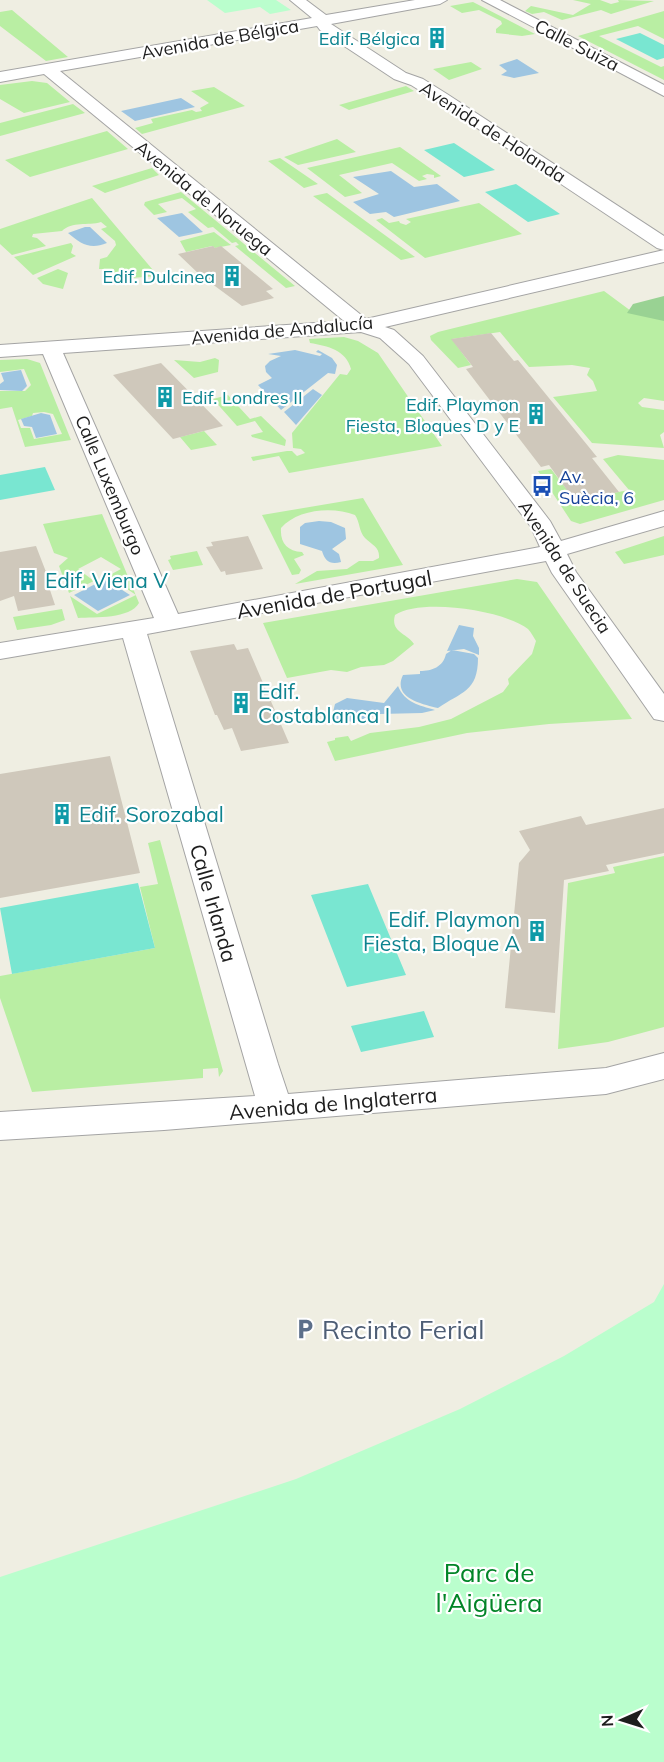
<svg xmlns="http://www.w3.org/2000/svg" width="664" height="1762" font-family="Mulish,sans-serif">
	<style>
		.grass { fill: #b9eea3; fill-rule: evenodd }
		.forest { fill: #99d293 }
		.park { fill: #bafecd }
		.pitch { fill: #79e6d1 }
		.water { fill: #9ec5e1 }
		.building { fill: #cfc8bb }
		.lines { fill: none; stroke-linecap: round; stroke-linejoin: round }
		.street-casing { stroke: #a4a4a4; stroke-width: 2 }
		.street { fill: #fff; fill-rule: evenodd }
		.labels { text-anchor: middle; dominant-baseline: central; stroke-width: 4.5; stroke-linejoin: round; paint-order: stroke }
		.far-culture-label { font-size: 18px; fill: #0d838f; stroke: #fff; text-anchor: end }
		.far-street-label { font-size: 18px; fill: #1d1d1d; stroke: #fff }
		.far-transit-label { font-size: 18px; fill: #164399; stroke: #fff; text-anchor: start }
		.culture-label { font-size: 21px; fill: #0d838f; stroke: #fff; text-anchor: start }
		.street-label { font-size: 21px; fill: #1d1d1d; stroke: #fff }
		.near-service-label { font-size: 26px; fill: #4e5e75; stroke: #fff; text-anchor: start }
		.near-park-label { font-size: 26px; fill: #028427; stroke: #fff }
	</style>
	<rect width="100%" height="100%" fill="#efeee2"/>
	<path class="grass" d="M573,0H600L611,4L619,2L618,0L654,1L611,14L601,10L562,20L544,12L532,14L525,11L531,6L573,15L591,4Z
		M473,2L535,34L522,36L496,33V29L502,24L501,21L479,10L462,13L450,6Z
		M12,10L68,57L46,61L0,26V12Z
		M664,11V39L638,26L599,36L661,67L664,66V80L578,36Z
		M471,62L482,69L449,80L433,69Z
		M32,81L47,83L70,102L24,113L0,99V85Z
		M406,86L414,91L349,110L339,105Z
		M214,87L245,106L142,134L135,128L153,123L151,119L192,110L196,112L202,111L200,108L209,103L191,91Z
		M73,104L85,113L0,136V123Z
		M107,131L128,149L30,177L5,160Z
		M337,139L356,152L298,165L284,157Z
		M400,147L441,176L434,178V175L427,174L422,176L427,179L419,181L392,163L339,175L362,193L345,197L307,168Z
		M280,158L318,184L304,188L268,161Z
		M152,168L159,175L105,193L92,186Z
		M181,192L295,286L286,288L235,246L239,245L236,242L232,243L213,227L208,228L188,212L196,209L182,198L158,204L167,212L154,215L144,205L145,202Z
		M327,193L415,257L401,260L313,196Z
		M92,198L158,276L104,280L105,269H99L100,259L107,257L116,245L115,241L101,229L107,227L101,222C88,226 72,221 62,231L33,234L32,237L37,238L46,246L12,255L0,244V229Z
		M479,203L522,234L425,258L376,220L382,218L389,223L399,221L400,223L406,225L411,222L406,219Z
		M214,232L231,245L215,248L212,246L186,252L180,241Z
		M71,243L73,246L71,253L76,256L33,275L14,257Z
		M58,269L68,273L63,289L43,284L37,278Z
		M604,291L631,311L664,303V401L644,398L638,403L642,407L664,410V432L660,435L664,448L592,443L553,397L597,391L593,381L587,375L590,368L572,365L529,367L500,332L452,339L471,365L458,368L431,340L430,336L438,332Z
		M344,337L358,341L378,353L442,446L289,473L279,456L253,461L251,457L287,451H292L297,456L305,453L301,449L293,448L292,433L340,374L347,375L351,369C346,350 328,346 310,343L309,339Z
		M215,358L219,360L218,372L194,378L174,360L200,362Z
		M27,359L40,363L71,440L25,447L12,407L0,409V391H25L31,385L24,369L0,372V360ZM44,412L53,414L62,434L34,439L30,428H21L18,420L32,416L33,413Z
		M228,395L250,419L261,416L286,440L285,446L252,437L251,435L263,432L255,421L237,426L213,399Z
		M204,431L217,445L191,450L180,437Z
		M618,455L664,460V500L580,524L571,521L538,471L551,469L575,500L629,490L603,459Z
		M363,498L403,565L295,584L317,571L347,569L359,561H373L379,558C380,547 372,545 365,538C359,532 360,522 355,515C333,506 297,509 281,528C280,543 287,551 302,552L304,555L294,559L301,570L299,574L292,575L262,515Z
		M102,514L139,603C130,619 95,617 78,618L70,596L97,614L136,595L108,576L121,569L101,557L78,569L94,581L69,593L59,566L68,558L54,553L43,524Z
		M664,536V555L624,564L615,552Z
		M197,551L203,565L173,570L168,560L171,559L170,556Z
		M517,579L537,582L632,719L549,724L467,733L335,761L327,742L335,740V738L348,736L351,741L370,733L419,727L451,719L503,692L509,684L508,679L532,654L536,641C534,638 531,632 528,629C503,610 421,598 395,615C390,632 407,633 414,644L393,661L384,665L361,667L347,672L331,670L287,678L263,623Z
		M62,609L65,620L51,625L17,630L13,617Z
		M160,840L223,1071L219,1077L218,1068L203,1069V1078L32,1092L0,998V976L155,948L140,887L158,884L148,843Z
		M664,856V1027L608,1042L558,1049L568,883L615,873L613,867Z"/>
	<path class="forest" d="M664,296V321L627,313L633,304Z"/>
	<path class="park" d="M207,0H276L291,10L270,14L260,7L225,13Z
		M664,1284V1762H0V1577L296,1479L460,1409L564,1356L654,1302Z"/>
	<path class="pitch" d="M640,33L664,45V58L657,60L616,39Z
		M454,143L495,170L464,177L424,150Z
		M516,184L560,214L528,222L485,192Z
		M45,467L55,490L0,500V475Z
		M138,883L155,948L12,974L0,908Z
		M368,884L406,975L347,987L311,895Z
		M424,1011L434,1037L361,1052L351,1026Z"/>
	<path class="water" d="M517,59L539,73L514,78L501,75L507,71L499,65Z
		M181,98L195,107L135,121L121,111Z
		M391,171L414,187L437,184L460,201L394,217L386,212L370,214L353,202L379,194L353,177Z
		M182,213L203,232L179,237L157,218Z
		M85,227H90L107,243C90,250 81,244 68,233Z
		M295,350L320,356L322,354L316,352L318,350L332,358L337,365L335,374L328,373L281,410L258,385L272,378L266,372L265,366L270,361L281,356L268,354Z
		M21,370L27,386L22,391L0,390V384L4,381L1,373Z
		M313,389L322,395L296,425L284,412Z
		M41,413L50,415L57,434L36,438L32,427L24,426L21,419Z
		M319,521L331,522L345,528L346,539L332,549L339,554L341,562C330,565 325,561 322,551L300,544V527L305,523Z
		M105,579L130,595L98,611L74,595Z
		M459,625L474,628L473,636L479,648V655L464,649L447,651Z
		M452,650L474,654L478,658C478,692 461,692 438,708C422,704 392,698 403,675L420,674V671C432,671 443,667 446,654Z
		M398,686C405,703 419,705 435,710L422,713L380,714L353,722L336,719L333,712L335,704L347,698L384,703Z"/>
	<path class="building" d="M213,246L215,248L221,246L273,289L266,291L274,298L242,306L200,275L178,254Z
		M491,333L514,361L518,360L597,457L592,458L619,492L574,500L549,465L541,467L466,369L473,367L451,339Z
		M161,363L223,426L173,439L113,375Z
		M248,536L263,569L226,575L225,571L221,572L206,547L213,546L211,542Z
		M36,546L53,590H50L55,605L18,611L14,596L0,601V552Z
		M234,644L237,650L248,648L289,743L241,751L232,728L224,730L217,715H215L190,651Z
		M110,756L140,873L0,898V774Z
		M664,808V853L606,865L609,871L564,880L555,1013L505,1008L519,863L530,850L519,831L581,816L586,825Z"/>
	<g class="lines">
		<defs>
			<path id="street" d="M290,0H306L326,15L415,0H447L440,4L331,24L406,73L423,79L447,94L664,236V250L657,248L435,100L411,85L394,79L320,30L317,26L60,71L366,319L664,250V262L385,327L394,330L423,356L550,521L561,541L664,511V526L567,554L576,572L664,694V721L654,719L552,573L546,561L147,634L278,1064L288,1094L606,1068L664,1053V1079L606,1094L164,1130L0,1140V1112L255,1096L123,638L0,659V643L154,618L43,354L0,357V345L344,321L44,74L0,82V72L312,18ZM361,332L380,338L409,364L531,527L540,547L178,614L63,353Z
				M482,0H500L664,85V96Z"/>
		</defs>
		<use href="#street" class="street-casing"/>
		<use href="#street" class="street"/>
	</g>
	<defs>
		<symbol id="building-bare" viewBox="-9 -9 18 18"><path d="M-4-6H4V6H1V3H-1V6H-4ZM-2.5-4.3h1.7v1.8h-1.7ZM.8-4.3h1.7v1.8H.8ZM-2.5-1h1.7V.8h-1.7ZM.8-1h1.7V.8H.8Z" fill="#0f9aa8" stroke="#fff" stroke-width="2.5" paint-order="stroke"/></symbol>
		<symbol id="bus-bare" viewBox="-9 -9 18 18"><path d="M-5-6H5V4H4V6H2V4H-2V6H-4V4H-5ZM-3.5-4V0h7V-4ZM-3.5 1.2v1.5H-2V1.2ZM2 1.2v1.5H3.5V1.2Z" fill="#1a4fb4" stroke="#fff" stroke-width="2.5" paint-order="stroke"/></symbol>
		<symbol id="parking-bare" viewBox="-9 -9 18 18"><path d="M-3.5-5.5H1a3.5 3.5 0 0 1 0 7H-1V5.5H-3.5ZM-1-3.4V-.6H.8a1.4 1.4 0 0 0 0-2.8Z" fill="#5c6f8a" stroke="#fff" stroke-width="2.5" paint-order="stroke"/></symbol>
	</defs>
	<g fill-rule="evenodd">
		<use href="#building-bare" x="422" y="23" width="30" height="30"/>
		<use href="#building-bare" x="217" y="261" width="30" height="30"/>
		<use href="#building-bare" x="150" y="382" width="30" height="30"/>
		<use href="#building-bare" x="521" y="399" width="30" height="30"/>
		<use href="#bus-bare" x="527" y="471" width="30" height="30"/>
		<use href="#building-bare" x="13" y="565" width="30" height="30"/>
		<use href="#building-bare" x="226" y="688" width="30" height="30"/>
		<use href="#building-bare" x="47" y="799" width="30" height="30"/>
		<use href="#building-bare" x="522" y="916" width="30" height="30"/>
		<use href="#parking-bare" x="290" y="1314" width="30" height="30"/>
	</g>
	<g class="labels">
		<g class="far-culture-label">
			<text x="420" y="38">Edif. Bélgica</text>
			<text x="215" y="276">Edif. Dulcinea</text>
			<text x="182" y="397" text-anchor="start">Edif. Londres II</text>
			<text x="519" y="404">Edif. Playmon<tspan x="519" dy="21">Fiesta, Bloques D y E</tspan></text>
		</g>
		<g class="far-street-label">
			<text transform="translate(220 39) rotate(-10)">Avenida de Bélgica</text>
			<text transform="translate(577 45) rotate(27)">Calle Suiza</text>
			<text transform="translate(493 132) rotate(33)">Avenida de Holanda</text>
			<text transform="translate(204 198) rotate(39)">Avenida de Noruega</text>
			<text transform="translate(282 330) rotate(-5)">Avenida de Andalucía</text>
			<text transform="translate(110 485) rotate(67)">Calle Luxemburgo</text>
			<text transform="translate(565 567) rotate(57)">Avenida de Suecia</text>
		</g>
		<g class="far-transit-label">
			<text x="559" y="476">Av.<tspan x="559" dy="21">Suècia, 6</tspan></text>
		</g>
		<g class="culture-label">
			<text x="45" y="580">Edif. Viena V</text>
			<text x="258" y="691">Edif.<tspan x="258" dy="24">Costablanca I</tspan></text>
			<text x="79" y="814">Edif. Sorozabal</text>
			<text x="520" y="919" text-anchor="end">Edif. Playmon<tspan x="520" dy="24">Fiesta, Bloque A</tspan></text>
		</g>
		<g class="street-label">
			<text transform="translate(334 594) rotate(-10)">Avenida de Portugal</text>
			<text transform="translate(214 903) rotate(74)">Calle Irlanda</text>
			<text transform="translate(333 1103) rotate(-5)">Avenida de Inglaterra</text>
		</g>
		<g class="near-service-label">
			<text x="322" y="1329">Recinto Ferial</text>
		</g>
		<g class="near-park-label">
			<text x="489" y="1572">Parc de<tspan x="489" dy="30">l'Aigüera</tspan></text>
		</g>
	</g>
	<g transform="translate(622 1720) rotate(267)" stroke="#ffffff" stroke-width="4.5" paint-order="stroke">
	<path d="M0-4.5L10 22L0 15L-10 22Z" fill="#1d1d1d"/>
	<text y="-9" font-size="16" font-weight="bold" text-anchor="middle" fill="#1d1d1d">N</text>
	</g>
</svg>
